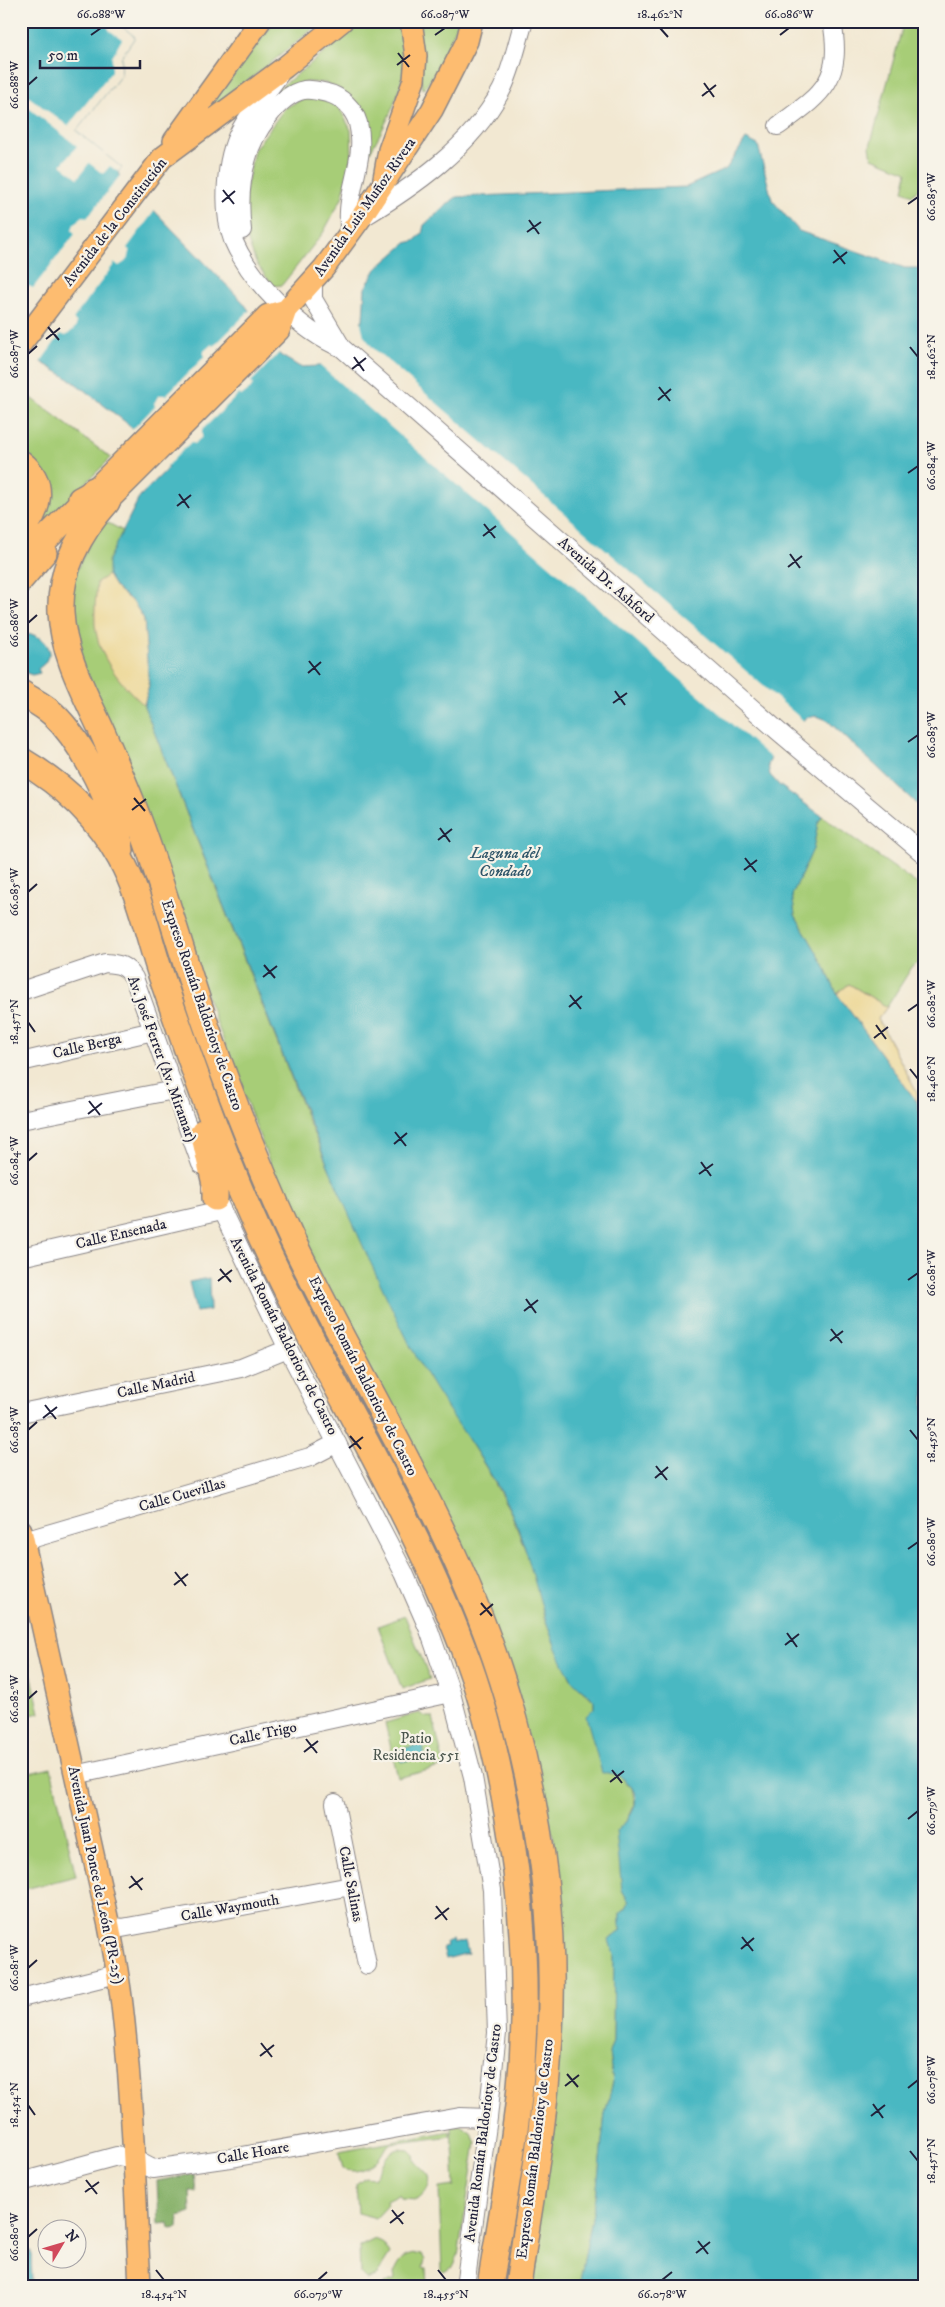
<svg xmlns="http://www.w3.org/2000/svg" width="945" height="2307" font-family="'IM FELL DW Pica',serif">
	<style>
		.green { fill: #a7cd77; stroke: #647859 }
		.forest { fill: #85b068; stroke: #546952 }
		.sand { fill: #eeda9e; stroke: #887e6c }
		.water { fill: #49b8c2; stroke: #366d7e }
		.pier { fill: #f2e8d2 }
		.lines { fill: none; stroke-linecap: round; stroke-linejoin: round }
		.minor-casing { stroke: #8a8586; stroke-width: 20 }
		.major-casing { stroke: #8a8586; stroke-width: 24 }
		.highway-casing { stroke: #8a8586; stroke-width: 28 }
		.minor { stroke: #fff; stroke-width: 18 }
		.major { stroke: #fdbc70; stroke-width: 21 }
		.highway { stroke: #fdbc70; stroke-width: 25 }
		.ticks { fill: none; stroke: #22223b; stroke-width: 2 }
		.labels { text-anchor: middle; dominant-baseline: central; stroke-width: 4.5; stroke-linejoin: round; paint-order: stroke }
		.street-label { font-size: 15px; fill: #22223b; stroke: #f7f3e8 }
		.park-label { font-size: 15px; fill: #4a554d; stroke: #f7f3e8 }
		.water-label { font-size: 16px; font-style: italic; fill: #30566a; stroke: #f7f3e8 }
		.neatline { fill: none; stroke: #22223b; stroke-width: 2 }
		.ticks-label { font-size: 12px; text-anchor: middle; fill: #22223b }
	</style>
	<rect width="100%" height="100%" fill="#f7f3e8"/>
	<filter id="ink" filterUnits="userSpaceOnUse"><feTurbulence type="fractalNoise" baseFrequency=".02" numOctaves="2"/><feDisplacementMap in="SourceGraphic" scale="10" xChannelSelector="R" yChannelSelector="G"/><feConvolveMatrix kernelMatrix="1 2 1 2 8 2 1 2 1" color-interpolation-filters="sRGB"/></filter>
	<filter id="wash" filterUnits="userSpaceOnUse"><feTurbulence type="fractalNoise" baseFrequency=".0096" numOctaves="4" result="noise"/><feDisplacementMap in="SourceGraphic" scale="20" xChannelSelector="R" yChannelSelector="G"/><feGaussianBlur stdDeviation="1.12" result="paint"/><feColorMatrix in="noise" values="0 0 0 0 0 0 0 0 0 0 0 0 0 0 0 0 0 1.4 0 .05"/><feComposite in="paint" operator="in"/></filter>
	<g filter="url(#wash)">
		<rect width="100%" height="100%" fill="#f2e8d2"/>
		<path class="green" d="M275,21H323L209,112L206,111Z
			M365,21H402C413,71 394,110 370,152L369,135L362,112L340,89L326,83L306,82L279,93L277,90Z
			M418,21H459L439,67L424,89L422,88Z
			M903,25L924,31V182L913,195L903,191L907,172L872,158L870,146Z
			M306,97L330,100L340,109L351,130L352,158L342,198L323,233L282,285L273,286L256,263L247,238L242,210L254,150L285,108Z
			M21,390L111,458L28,540L42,516L21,456Z
			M101,519L123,531L108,560L116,588L134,603L146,658L149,685L144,706L309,1123L381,1284L412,1349L487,1469L511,1513L535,1575L544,1618L554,1642L571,1679L594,1701V1708L591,1712L602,1772H612L621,1777L632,1788L635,1804L627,1821L622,1890L629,1902L626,1908L620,1913V1931L609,1940L614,1955L613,2041L609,2053L613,2082L605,2114L596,2197L579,2286H529L561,1970L556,1849L532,1748L281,1193L90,687L73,635L71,582Z
			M822,816L924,889V958L912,967L887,1007L849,984L837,994L823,963L795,915L792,895L813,849L818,823Z
			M405,1616L430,1679L402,1689L378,1626Z
			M24,1641L40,1713L30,1715L21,1710V1642Z
			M419,1713L426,1717H433L444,1766L398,1778L385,1723Z
			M51,1768L76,1876L21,1890V1775Z
			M460,2125L471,2132L476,2143L458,2256L454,2266L445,2272L442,2270L439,2188L455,2186L452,2126Z
			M451,2131V2136L391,2144C383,2148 384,2152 379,2158C370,2169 356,2174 343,2169L339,2152Z
			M400,2149L409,2150L414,2155L415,2161C418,2165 427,2172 429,2176C432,2185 424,2196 417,2200L402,2199L399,2195L387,2201L388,2205L376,2218L358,2213L356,2184L365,2177L373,2178C386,2169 381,2152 400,2149Z
			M375,2239L382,2242L390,2254L376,2276L366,2280L360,2274L359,2247Z
			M416,2254L422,2255L425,2260L423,2267L426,2268L427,2286H382L390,2281H393L395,2278L394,2273C400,2261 402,2256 416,2254Z"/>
		<path class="forest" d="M194,2174L196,2192H190L191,2213L179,2217L178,2228L170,2229L169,2223L159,2224L157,2181Z"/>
		<path class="sand" d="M108,575L116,588L134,603L144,619L149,685L144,705C120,683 99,659 95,625C94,611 96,596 97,582Z
			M849,984L887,1007L878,1019L917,1092V1102L837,994Z"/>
		<path class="water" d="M21,21H115L135,37L121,57V75L76,131L122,168L118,172L121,180L137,193L243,302L280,355L300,367L319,366L327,361L342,348L363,319L365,288L376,269L406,243L414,241L422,234L424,225L456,197L686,187L726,169L746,139L758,145L772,200L799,231L905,268H924V811L827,720L817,716L805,718L789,740L772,756L768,765L770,775L779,785L822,816L818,823L813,849L792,895L795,915L823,963L837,994L917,1102L921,1120L924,1123V2286H579L596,2197L605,2114L613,2082L609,2053L613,2041L614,1955L609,1940L620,1931V1913L626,1908L629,1902L622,1890L616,1831C624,1824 632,1816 635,1805C639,1786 619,1771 602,1773L586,1716L594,1708V1701C587,1691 577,1688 571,1678C540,1627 536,1566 511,1512C484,1454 440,1405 411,1347C350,1226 300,1099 250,972C215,883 179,795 144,706L149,685L144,619L134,603L116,588L108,575V560L140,496L168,468L128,424L71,380L21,350Z
			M31,634C42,638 47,642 50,652L45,663L38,669L40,673L32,675L21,671V637Z
			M209,1278L210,1310L196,1312L189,1282Z
			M422,1744L425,1756L401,1762L398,1750Z
			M452,1940L453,1944L465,1941L468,1953L446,1959L443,1947L447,1946L446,1942Z
			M31,2251L32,2280L21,2281V2252Z"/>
		<path class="pier" d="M104,21H115L135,37L121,57V75L76,131L122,168L118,172L110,166L103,174L89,163L78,178L61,165L77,146L21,102V91L68,126L112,71V57L122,39L110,31Z
			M122,173L123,178L156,209L127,248L130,251L129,257L125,262L119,266L115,263L73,319L76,322V327L66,336L61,334L39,364L21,353V293L29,286L33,288L75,234L72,230L74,224L83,216L87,218Z
			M251,309L280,352L251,382L253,384L250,389L241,396L239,394L202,430V437L194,444L191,442L149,484L165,468L131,431L155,406L154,403L160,395H166L204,357V351L212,344L214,346Z
			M360,319L364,336L373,348L805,722L773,760L318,364L340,346Z"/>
	</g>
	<g filter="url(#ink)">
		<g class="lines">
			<defs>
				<path id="minor" d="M279,75C266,94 250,112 240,131C225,159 222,211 233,240C251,282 300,331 342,348L778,731L924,854
					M778,126C823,93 843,81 832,21
					M360,219C415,186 470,148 501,91C512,70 517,43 524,21
					M242,230C239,206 240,181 247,158C253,134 278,95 304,90C312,89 319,91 327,93C341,96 354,109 358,123C365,150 354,176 350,202C348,212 349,223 349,233
					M313,280V299L342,348
					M21,991L105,963C119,964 126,965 134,978L201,1164
					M21,1062L153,1031
					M21,1120L174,1090
					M211,1188L288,1349L404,1573L429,1630L451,1693L473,1777L492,1890L497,2033L488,2118L465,2286
					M21,1257L221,1211
					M21,1413L241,1368L288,1349
					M24,1541L310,1457L337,1443
					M75,1775L451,1693
					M335,1803L367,1965
					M109,1926L122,1928L351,1886
					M21,1998L117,1974
					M21,2182L117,2156L134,2159L153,2169L237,2157L460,2117L488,2118"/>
				<path id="major" d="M174,141L260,21
					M384,178L389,150L414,80L416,56L411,21
					M21,344L162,158L285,67L342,21
					M79,498L94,490L268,315L286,310L324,268L360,219L432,110L467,41L472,21
					M107,502L279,330L286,310
					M21,582L46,553
					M21,1530L109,1926C114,1952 119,1979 122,2005C133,2098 135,2192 140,2286"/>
				<path id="highway" d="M21,463C46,483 40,510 21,531
					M107,502C79,533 59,570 61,613C63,654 84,692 101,729C115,761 129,793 141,826C165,891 183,959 206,1025C231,1096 259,1168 291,1237C367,1396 469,1548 514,1720C543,1827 557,1939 549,2050C544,2129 529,2207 518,2286
					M21,564L94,490
					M21,693C32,700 43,705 53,714C83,742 116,809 121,850
					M21,760C62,784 97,816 120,858C140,894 148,936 161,975C188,1053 215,1132 248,1208C313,1358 405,1495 463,1648C485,1704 499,1765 509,1824C524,1914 529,2006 519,2097C512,2160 500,2223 490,2286
					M203,1132L215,1184V1198"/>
			</defs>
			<use href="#minor" class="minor-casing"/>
			<use href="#major" class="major-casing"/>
			<use href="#highway" class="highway-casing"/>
			<use href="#minor" class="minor"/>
			<use href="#major" class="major"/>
			<use href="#highway" class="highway"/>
		</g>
	</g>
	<path class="ticks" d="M660,28L668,37M91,35L101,28M435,35L445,28M780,35L789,28M398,53L409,67M397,65L410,55M704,83L714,97M28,85L37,77M702,96L716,85M223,190L234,204M222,202L235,191M908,204L918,197M529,220L539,234M527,232L541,222M834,250L845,264M833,263L847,252M48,327L59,340M46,339L60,328M910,347L918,357M28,354L37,346M354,357L364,371M352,369L366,358M659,387L670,401M658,400L671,389M908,473L918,466M179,494L189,508M177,506L191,495M484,524L495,538M483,536L496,526M790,554L800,568M788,567L802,556M28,623L37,615M309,661L320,675M308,673L321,662M615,691L625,705M613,703L627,693M908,742L918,735M134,798L145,811M132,810L146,799M440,828L450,842M438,840L452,829M745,858L756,872M744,870L757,860M28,892L37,884M264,965L275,978M263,977L277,966M570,995L581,1009M569,1007L582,996M908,1011L918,1004M28,1022L35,1032M876,1025L886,1039M874,1038L888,1027M910,1069L918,1079M89,1101L100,1115M88,1114L102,1103M395,1132L406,1146M394,1144L407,1133M28,1161L37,1153M701,1162L711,1176M699,1174L713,1164M220,1269L231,1282M908,1280L918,1273M218,1281L232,1270M526,1299L536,1313M524,1311L538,1300M831,1329L842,1343M830,1341L843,1331M45,1405L56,1419M43,1418L57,1407M28,1430L37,1422M910,1430L918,1440M350,1436L361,1449M349,1448L363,1437M656,1466L667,1480M655,1478L668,1467M908,1549L918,1542M175,1572L186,1586M174,1585L188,1574M481,1603L492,1616M480,1615L493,1604M787,1633L797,1647M785,1645L799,1634M28,1699L37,1691M306,1739L317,1753M304,1752L318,1741M612,1770L622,1783M610,1782L624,1771M908,1819L918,1811M131,1876L142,1890M129,1888L143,1878M436,1906L447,1920M435,1919L449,1908M742,1937L753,1951M741,1949L754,1938M28,1968L37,1960M261,2043L272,2057M260,2056L274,2045M567,2074L578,2087M565,2086L579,2075M908,2088L918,2080M873,2104L883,2118M28,2105L35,2115M871,2116L885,2105M910,2151L918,2161M86,2180L97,2194M85,2192L99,2182M392,2210L403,2224M390,2223L404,2212M28,2237L37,2229M698,2241L708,2254M696,2253L710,2242M156,2270L164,2280M438,2270L446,2280M318,2280L327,2272M662,2280L672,2272"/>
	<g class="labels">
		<g class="street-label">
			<text transform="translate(365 207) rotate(-55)">Avenida Luis Muñoz Rivera</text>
			<text transform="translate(115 222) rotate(-52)">Avenida de la Constitución</text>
			<text transform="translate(606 580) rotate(41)">Avenida Dr. Ashford</text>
			<text transform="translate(202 1005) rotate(71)">Expreso Román Baldorioty de Castro</text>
			<text transform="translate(87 1046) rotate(-13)">Calle Berga</text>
			<text transform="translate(162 1059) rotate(70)">Av. José Ferrer (Av. Miramar)</text>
			<text transform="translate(121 1234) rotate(-13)">Calle Ensenada</text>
			<text transform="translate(284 1336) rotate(63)">Avenida Román Baldorioty de Castro</text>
			<text transform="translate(363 1376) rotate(63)">Expreso Román Baldorioty de Castro</text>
			<text transform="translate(156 1385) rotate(-12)">Calle Madrid</text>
			<text transform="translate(182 1495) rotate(-16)">Calle Cuevillas</text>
			<text transform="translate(263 1734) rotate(-12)">Calle Trigo</text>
			<text transform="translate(96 1875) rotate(78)">Avenida Juan Ponce de León (PR-25)</text>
			<text transform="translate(351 1884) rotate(79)">Calle Salinas</text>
			<text transform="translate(230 1908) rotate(-10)">Calle Waymouth</text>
			<text transform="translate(483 2133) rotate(-83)">Avenida Román Baldorioty de Castro</text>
			<text transform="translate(535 2149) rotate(-83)">Expreso Román Baldorioty de Castro</text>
			<text transform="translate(253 2153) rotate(-10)">Calle Hoare</text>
		</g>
		<g class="park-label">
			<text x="416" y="1738">Patio<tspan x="416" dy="17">Residencia 551</tspan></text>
		</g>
		<g class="water-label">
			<text x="505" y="853">Laguna del<tspan x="505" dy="18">Condado</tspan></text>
		</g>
	</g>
	<rect width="945" height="2307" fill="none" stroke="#f7f3e8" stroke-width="55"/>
	<g transform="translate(62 2244) rotate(52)"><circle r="24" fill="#f7f3e8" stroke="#a29fa3"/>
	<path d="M0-4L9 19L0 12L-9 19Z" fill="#d1495b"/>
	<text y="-8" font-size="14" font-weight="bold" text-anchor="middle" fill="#22223b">N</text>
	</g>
	<path d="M40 60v8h100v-8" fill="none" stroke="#22223b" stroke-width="2.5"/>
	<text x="48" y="60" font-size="15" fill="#22223b" stroke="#f7f3e8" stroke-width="4" paint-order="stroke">50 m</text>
	<rect x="28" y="28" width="890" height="2252" class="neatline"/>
	<g class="ticks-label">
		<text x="101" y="18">66.088°W</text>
		<text x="445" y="18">66.087°W</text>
		<text x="660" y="18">18.462°N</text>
		<text x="789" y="18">66.086°W</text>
		<text transform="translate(14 85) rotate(-90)" y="4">66.088°W</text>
		<text transform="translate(931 197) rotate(-90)" y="4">66.085°W</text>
		<text transform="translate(14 354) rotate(-90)" y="4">66.087°W</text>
		<text transform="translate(931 357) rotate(-90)" y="4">18.462°N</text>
		<text transform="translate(931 466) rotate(-90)" y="4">66.084°W</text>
		<text transform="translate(14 623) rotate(-90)" y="4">66.086°W</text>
		<text transform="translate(931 735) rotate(-90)" y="4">66.083°W</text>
		<text transform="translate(14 892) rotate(-90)" y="4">66.085°W</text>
		<text transform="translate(931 1004) rotate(-90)" y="4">66.082°W</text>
		<text transform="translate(14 1022) rotate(-90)" y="4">18.457°N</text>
		<text transform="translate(931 1079) rotate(-90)" y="4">18.460°N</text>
		<text transform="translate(14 1161) rotate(-90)" y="4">66.084°W</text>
		<text transform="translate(931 1273) rotate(-90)" y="4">66.081°W</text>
		<text transform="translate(14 1430) rotate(-90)" y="4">66.083°W</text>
		<text transform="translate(931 1440) rotate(-90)" y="4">18.459°N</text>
		<text transform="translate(931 1542) rotate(-90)" y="4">66.080°W</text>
		<text transform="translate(14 1699) rotate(-90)" y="4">66.082°W</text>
		<text transform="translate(931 1811) rotate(-90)" y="4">66.079°W</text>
		<text transform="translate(14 1968) rotate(-90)" y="4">66.081°W</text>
		<text transform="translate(931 2080) rotate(-90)" y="4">66.078°W</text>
		<text transform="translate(14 2105) rotate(-90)" y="4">18.454°N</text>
		<text transform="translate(931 2161) rotate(-90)" y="4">18.457°N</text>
		<text transform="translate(14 2237) rotate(-90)" y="4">66.080°W</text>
		<text x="164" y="2298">18.454°N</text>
		<text x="318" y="2298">66.079°W</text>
		<text x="446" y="2298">18.455°N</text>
		<text x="662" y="2298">66.078°W</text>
	</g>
</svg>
